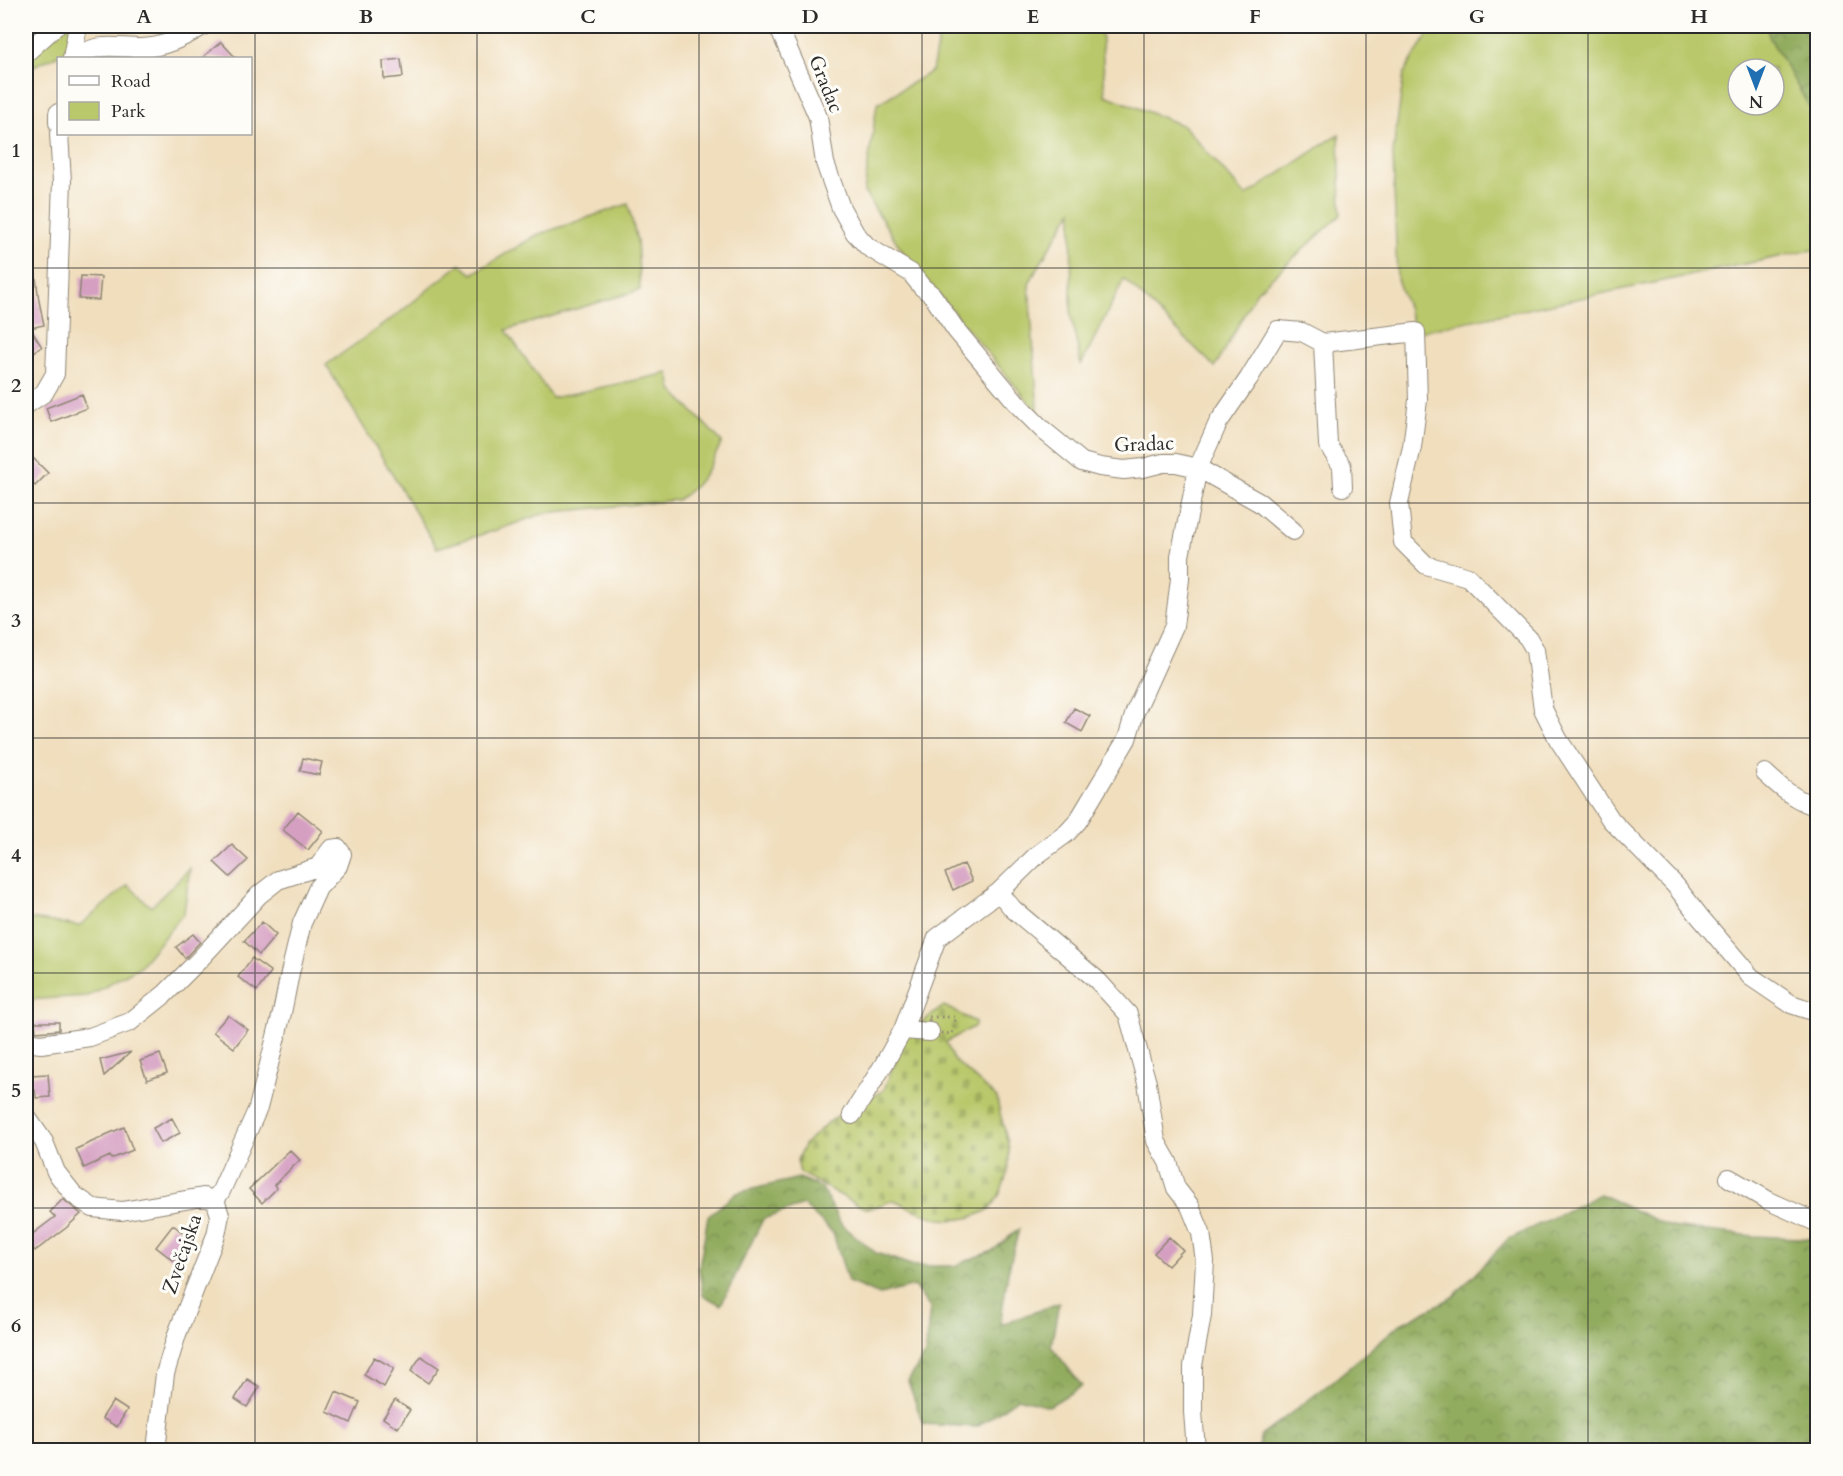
<svg xmlns="http://www.w3.org/2000/svg" width="1843" height="1476" font-family="Cardo,serif">
	<style>
		.green { fill: #b9c86b; stroke: #727a4b; stroke-width: 1.5; fill-rule: evenodd }
		.forest { fill: url(#forest-crowns); stroke: #5e6c45; stroke-width: 1.5 }
		.cemetery { fill: url(#cemetery-stones); stroke: #727a4b; stroke-width: 1.5 }
		.building { fill: #d59fc2 }
		.lines { fill: none; stroke-linecap: round; stroke-linejoin: round }
		.minor-casing { stroke: #8e8474; stroke-width: 20 }
		.path { stroke: #8e8474; stroke-width: 3; stroke-dasharray: 1.5 4.5; stroke-linecap: butt }
		.minor { stroke: #fff; stroke-width: 18 }
		.grid { fill: none; stroke: #2b2b2b; stroke-width: 1.5; stroke-opacity: 0.55 }
		.labels { text-anchor: middle; dominant-baseline: central; stroke-width: 6; stroke-linejoin: round; paint-order: stroke }
		.street-label { font-size: 20px; fill: #2b2b2b; stroke: #fdfcf7 }
		.neatline { fill: none; stroke: #2b2b2b; stroke-width: 2 }
		.grid-label { font-size: 20px; text-anchor: middle; font-weight: bold; fill: #2b2b2b }
	</style>
	<defs>
		<pattern id="forest-crowns" width="20" height="18" patternUnits="userSpaceOnUse" patternTransform="scale(1.5)"><rect width="20" height="18" fill="#92ac5f"/><path d="M2 6a3 3 0 1 1 6 0M12 15a3 3 0 1 1 6 0" fill="none" stroke="#778c4f"/></pattern>
		<pattern id="cemetery-stones" width="16" height="16" patternUnits="userSpaceOnUse" patternTransform="scale(1.5)"><rect width="16" height="16" fill="#b9c86b"/><path d="M2 7V4a2 2 0 0 1 4 0v3zM10 15v-3a2 2 0 0 1 4 0v3z" fill="#9fac5d"/></pattern>
	</defs>
	<rect width="100%" height="100%" fill="#fdfcf7"/>
	<filter id="ink" filterUnits="userSpaceOnUse"><feTurbulence type="fractalNoise" baseFrequency=".0167" numOctaves="2"/><feDisplacementMap in="SourceGraphic" scale="12" xChannelSelector="R" yChannelSelector="G"/><feConvolveMatrix kernelMatrix="1 2 1 2 8 2 1 2 1" color-interpolation-filters="sRGB"/></filter>
	<filter id="wash" filterUnits="userSpaceOnUse"><feTurbulence type="fractalNoise" baseFrequency=".008" numOctaves="4" result="noise"/><feDisplacementMap in="SourceGraphic" scale="24" xChannelSelector="R" yChannelSelector="G"/><feGaussianBlur stdDeviation="1.35" result="paint"/><feColorMatrix in="noise" values="0 0 0 0 0 0 0 0 0 0 0 0 0 0 0 0 0 1.4 0 .05"/><feComposite in="paint" operator="in"/></filter>
	<g filter="url(#wash)">
		<rect width="100%" height="100%" fill="#f0debd"/>
		<path class="green" d="M26,26H78L66,52L26,69Z
			M941,26H1101L1105,95L1184,126L1246,196L1339,134L1341,215L1257,291L1215,367L1124,279L1081,365L1071,316L1072,210L1029,283L1038,413L903,252L864,192L877,104L932,71Z
			M1433,26H1766L1770,38L1809,106L1817,111V249L1416,332L1397,279L1393,153L1404,73ZM1738,69H1774V105H1738Z
			M628,204L637,241L640,290L506,330L552,398L669,373L672,390L722,442C709,467 702,485 677,500L545,513L497,530L437,548L326,365L398,314L460,264L472,274L537,235Z
			M190,868L184,913L139,967L87,996L26,1000V918L79,926L128,885L151,907Z"/>
		<path class="forest" d="M1766,26H1817V111L1809,106L1770,38Z
			M799,1178L822,1188L841,1224L876,1253L914,1266H954L992,1251L1019,1229L1008,1272L1000,1325L1059,1303L1051,1346L1082,1386L1049,1406L1018,1398L977,1427L923,1424L908,1381L925,1355L930,1308L914,1286L880,1295L848,1282L833,1233L803,1205L763,1219L721,1305L703,1295L699,1268L708,1216L737,1193Z
			M1600,1194L1670,1227L1753,1236L1817,1239V1450H1257L1261,1436L1333,1381L1399,1325L1453,1297L1507,1240Z"/>
		<path class="cemetery" d="M944,1006L975,1022V1026L946,1042L953,1059L997,1098C999,1116 1008,1135 1009,1152C1010,1169 1001,1202 986,1211C973,1218 956,1221 941,1219C929,1218 906,1205 894,1200L869,1209L858,1205L800,1173L797,1160L804,1145L827,1123L884,1090L909,1024L921,1023Z"/>
		<g id="blocks">
			<path class="building" d="M221,42L236,58H202Z
				M401,59L403,77L384,79L383,61Z
				M34,262L39,301L44,325L30,328L42,347L26,357V263Z
				M81,276L101,277L99,300L79,299Z
				M82,394L87,408L51,422L46,408Z
				M26,451L48,473L35,486L26,477Z
				M1074,708L1090,716L1082,732L1066,723Z
				M303,758L322,762L319,775L300,771Z
				M298,811L323,831L308,850L283,830Z
				M232,845L248,860L230,877L214,862Z
				M964,864L972,881L953,890L945,873Z
				M262,922L276,935L259,955L244,941Z
				M193,934L200,942L185,958L176,947Z
				M252,958L271,972L257,991L238,977Z
				M228,1015L248,1030L234,1048L213,1032Z
				M35,1022H59V1030L36,1032Z
				M131,1052L104,1076L100,1060Z
				M160,1054L167,1073L147,1080L140,1061Z
				M48,1074L50,1097L36,1098L35,1090H31L30,1075Z
				M172,1118L180,1133L161,1143L153,1128Z
				M124,1127L133,1150L111,1159L110,1156L84,1168L76,1149L103,1137V1136Z
				M290,1150L300,1160L274,1185L277,1188L262,1203L249,1189Z
				M63,1199L81,1214L66,1228L35,1251L26,1239L55,1217L50,1212Z
				M173,1225L191,1239L174,1261L156,1247Z
				M1169,1237L1183,1250L1168,1266L1154,1253Z
				M421,1356L439,1368L428,1383L411,1371Z
				M374,1357L394,1368L384,1387L364,1375Z
				M247,1379L260,1387L247,1407L235,1399Z
				M336,1392L360,1402L351,1423L327,1412Z
				M395,1400L410,1410L398,1428L383,1418Z
				M113,1401L127,1410L117,1427L102,1418Z"/>
		</g>
	</g>
	<g filter="url(#ink)">
		<use href="#blocks" fill-opacity="0" stroke="#8e8474" stroke-width="1.5"/>
		<g class="lines">
			<defs>
				<path id="minor" d="M778,26L818,117L825,163L841,208L855,233L868,247L911,273L922,287L932,295L956,330L1021,408L1043,430L1082,462L1100,467L1124,470L1143,468L1163,463H1176L1198,468L1180,556V579L1174,626L1135,712L1127,739L1078,821L1067,833L1037,855L999,892
					M26,53L56,26
					M72,58L78,26
					M77,58C96,41 117,48 140,48C163,48 184,37 203,26
					M58,113V123
					M1323,343L1328,445L1342,466L1343,487
					M26,405L44,393L55,374L62,181L59,134
					M1293,531L1260,503L1198,468L1218,423L1249,378L1278,330L1302,332L1323,343L1416,332L1418,400L1412,447L1399,503L1403,542L1426,565L1468,577L1528,638L1535,650L1543,709L1558,739L1611,820L1675,885L1700,917L1751,977L1791,1004L1818,1013
					M1765,773C1781,788 1796,801 1818,807
					M903,1030L930,1032
					M26,1042L41,1044L90,1037L130,1022L165,994L198,961L259,895L278,880L318,867L331,849L338,848L342,854L338,866L318,888L302,923L290,973L282,1013L258,1108L221,1191L215,1200
					M852,1115L884,1064L903,1030L937,938L999,892L1013,909L1097,980L1128,1014L1147,1083L1156,1141L1168,1162L1176,1188L1190,1206L1201,1233L1205,1261L1202,1315L1193,1366V1412L1196,1450
					M26,1116L44,1142L56,1172L74,1195L93,1208L122,1211L203,1197L215,1200L220,1215L216,1235L177,1334L165,1374L156,1450
					M1729,1178L1769,1201L1818,1223"/>
			</defs>
			<use href="#minor" class="minor-casing"/>
			<path class="path" d="M929,1017H956L952,1034L930,1032Z"/>
			<use href="#minor" class="minor"/>
		</g>
	</g>
	<path class="grid" d="M255,26V1450M477,26V1450M699,26V1450M922,26V1450M1144,26V1450M1366,26V1450M1588,26V1450M26,268H1818M26,503H1818M26,738H1818M26,973H1818M26,1208H1818"/>
	<g class="labels">
		<g class="street-label">
			<text transform="translate(826 84) rotate(68)">Gradac</text>
			<text transform="translate(1144 444) rotate(-2)">Gradac</text>
			<text transform="translate(182 1254) rotate(-71)">Zvečajska</text>
		</g>
	</g>
	<rect width="1843" height="1476" fill="none" stroke="#fdfcf7" stroke-width="66"/>
	<rect x="57" y="57" width="195" height="78" fill="#fdfcf7" stroke="#a9a8a5" stroke-width="1.5"/>
	<rect x="69" y="76" width="30" height="9" fill="#ffffff" stroke="#a9a8a5" stroke-width="1.5"/>
	<text x="111" y="87" font-size="18" fill="#2b2b2b">Road</text>
	<rect x="69" y="102" width="30" height="18" fill="#b9c86b" stroke="#a9a8a5" stroke-width="1.5"/>
	<text x="111" y="117" font-size="18" fill="#2b2b2b">Park</text>
	<g transform="translate(1756 87) rotate(180)"><circle r="28" fill="#fdfcf7" stroke="#a9a8a5" stroke-width="1.5"/>
	<path d="M0-4.5L10 22L0 15L-10 22Z" fill="#1f6fb2"/>
	<text y="-9" font-size="16" font-weight="bold" text-anchor="middle" fill="#2b2b2b">N</text>
	</g>
	<rect x="33" y="33" width="1777" height="1410" class="neatline"/>
	<g class="grid-label">
		<text x="144" y="23">A</text>
		<text x="366" y="23">B</text>
		<text x="588" y="23">C</text>
		<text x="810" y="23">D</text>
		<text x="1033" y="23">E</text>
		<text x="1255" y="23">F</text>
		<text x="1477" y="23">G</text>
		<text x="1699" y="23">H</text>
		<text x="16" y="157">1</text>
		<text x="16" y="392">2</text>
		<text x="16" y="627">3</text>
		<text x="16" y="862">4</text>
		<text x="16" y="1097">5</text>
		<text x="16" y="1332">6</text>
	</g>
</svg>
